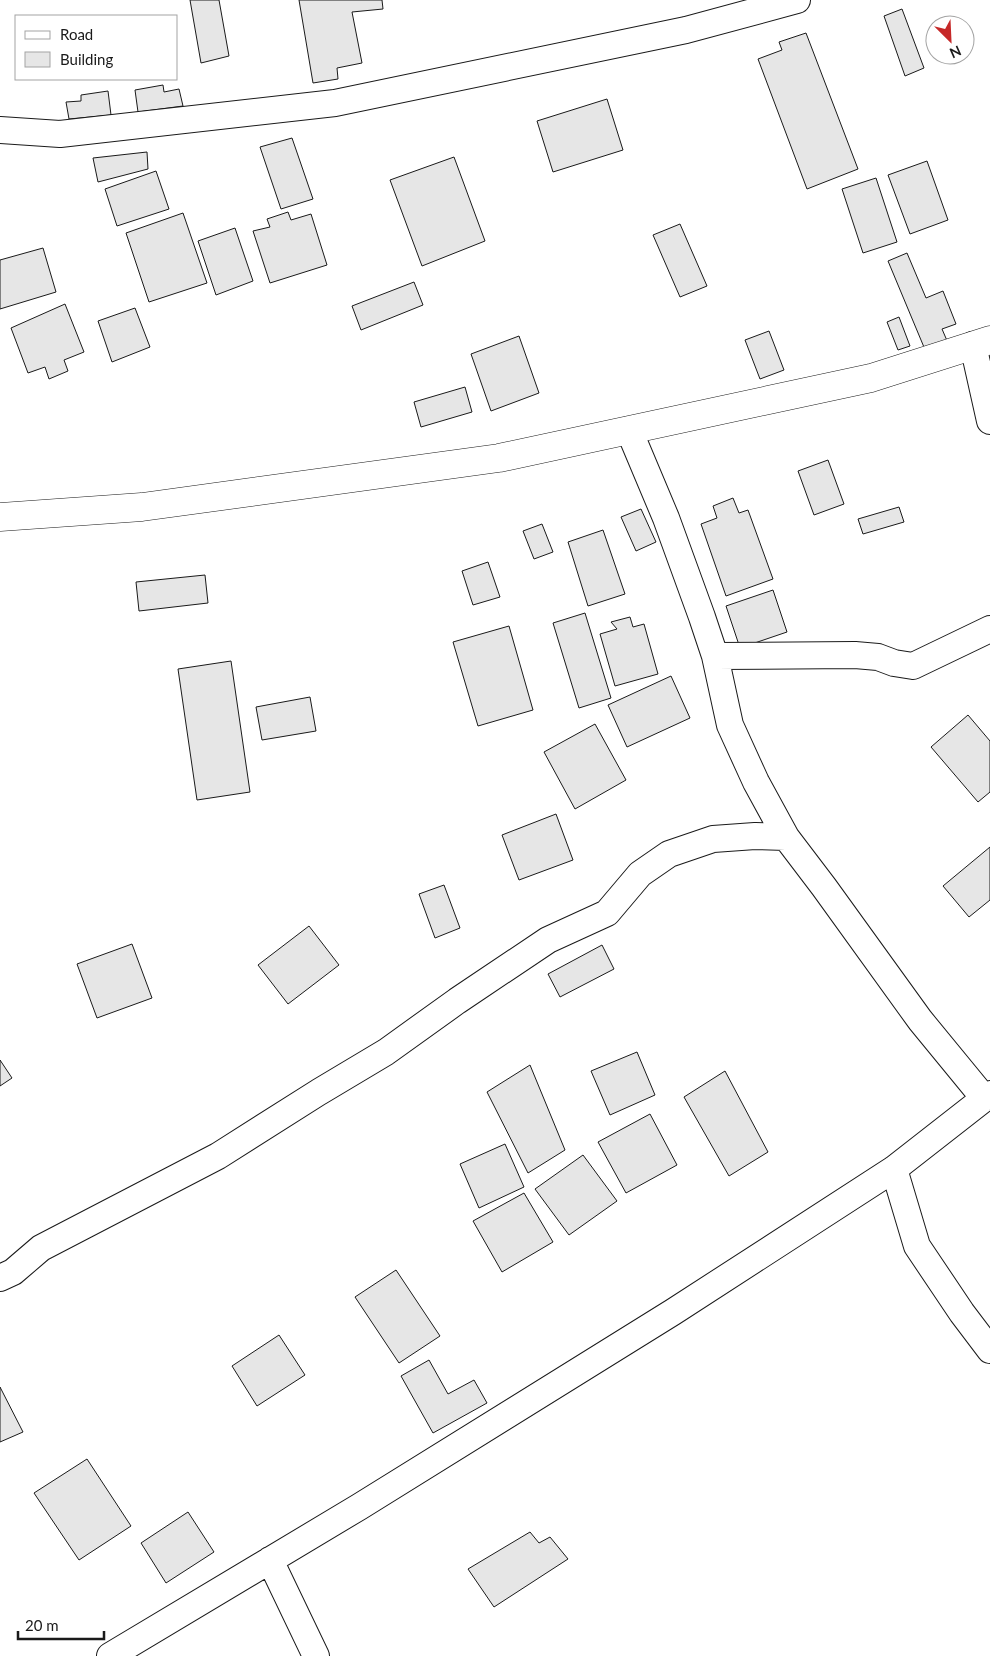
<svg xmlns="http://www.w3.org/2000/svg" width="990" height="1656" font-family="Lato,sans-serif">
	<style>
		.building { fill: #e6e6e6; stroke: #1a1a1a }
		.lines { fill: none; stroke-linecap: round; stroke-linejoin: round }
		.street-casing { stroke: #1a1a1a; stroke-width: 28 }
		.secondary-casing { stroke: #1a1a1a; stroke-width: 29 }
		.street { stroke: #fff; stroke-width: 26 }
		.secondary { stroke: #fff; stroke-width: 28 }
	</style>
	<rect width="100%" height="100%" fill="#fff"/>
	<path class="building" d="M190,0H219L229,56L201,63Z
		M299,0H382L383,9L352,12L362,63L337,68L338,79L313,83Z
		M902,9L924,68L905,76L884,16Z
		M806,33L858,169L807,189L758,59L782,50L779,42Z
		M163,85L164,92L179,89L183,106L138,112L135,90Z
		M108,91L111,115L69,119L66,102L81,101V95Z
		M607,99L623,150L553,172L537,121Z
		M292,138L313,199L281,209L260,147Z
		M147,152L148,169L98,182L93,158Z
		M454,157L485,241L422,266L390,180Z
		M927,161L948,220L910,234L888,175Z
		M156,171L169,209L117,226L105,189Z
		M876,178L897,242L863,253L842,189Z
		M288,212L291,220L311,214L327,265L270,283L253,231L270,227L267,219Z
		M183,213L207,283L149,302L126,233Z
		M680,224L707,286L680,297L653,235Z
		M235,228L253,281L216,295L198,241Z
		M43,248L56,292L0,309V260Z
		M907,253L926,298L943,291L956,324L942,329L948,343L926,352L888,261Z
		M414,282L423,305L361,330L352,306Z
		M65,304L84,352L64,360L68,371L49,379L45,367L28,373L11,328Z
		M135,308L150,347L112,362L98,321Z
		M899,317L910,346L898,350L887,322Z
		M769,331L784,370L760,379L745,340Z
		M519,336L539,393L491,411L471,354Z
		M465,387L472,412L421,427L414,402Z
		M828,460L844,504L814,515L798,471Z
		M733,498L739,513L748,510L773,579L726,596L701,524L717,518L713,506Z
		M899,507L904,522L863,534L858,519Z
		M641,509L656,542L636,551L621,517Z
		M542,524L553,552L534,559L523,531Z
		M603,530L625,594L588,606L568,542Z
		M488,562L500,597L473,605L462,571Z
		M205,575L208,603L139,611L136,582Z
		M773,590L787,632L740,648L726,606Z
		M585,613L611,698L579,708L553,623Z
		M630,617L633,627L644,624L658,674L615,686L600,634L617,629L611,622Z
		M509,626L533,710L478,726L453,642Z
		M231,661L250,792L197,800L178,669Z
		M671,676L690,718L627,747L608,705Z
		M310,697L316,731L262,740L256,707Z
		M968,715L990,741V792L978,802L931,747Z
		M595,724L626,780L575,809L544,752Z
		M556,814L573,860L519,880L502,835Z
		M990,847V900L969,917L943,886Z
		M444,885L460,928L435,938L419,894Z
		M309,926L339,965L288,1004L258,965Z
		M132,944L152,998L97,1018L77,964Z
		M602,945L614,969L560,997L548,974Z
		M637,1052L655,1095L610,1115L591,1071Z
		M0,1060L12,1078L0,1086Z
		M530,1065L565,1150L528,1173L487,1092Z
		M725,1071L768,1152L729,1176L684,1097Z
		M650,1114L677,1165L626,1193L598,1142Z
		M505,1144L524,1187L479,1208L460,1164Z
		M583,1155L617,1201L569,1235L535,1189Z
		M524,1193L553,1242L502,1272L473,1221Z
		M396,1270L440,1336L399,1363L355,1297Z
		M279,1335L305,1375L257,1406L232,1366Z
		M429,1360L448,1394L474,1380L487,1403L433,1433L401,1376Z
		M0,1387L23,1432L0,1442Z
		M87,1459L131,1526L79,1560L34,1493Z
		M188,1512L214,1552L166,1583L141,1543Z
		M530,1532L539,1543L550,1537L568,1559L494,1607L468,1569Z"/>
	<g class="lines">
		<defs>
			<path id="street" d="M0,130L60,134L335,103L686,30L797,0
				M973,345L990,421
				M629,430L666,518L702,617L715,656L730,725L756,782L786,837L824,887L920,1020L984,1098
				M715,656L855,655L878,657L894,663L913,666L990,629
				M894,1169L917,1246L962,1313L990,1350
				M0,1278L13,1272L41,1248L218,1156L319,1092L386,1052L457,1001L548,940L607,913L640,874L669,854L713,839L755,836L786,837
				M270,1560L316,1656
				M110,1656L359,1507L673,1312L894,1169L990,1094"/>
			<path id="secondary" d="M0,517L142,507L499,458L871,378L990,340"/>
		</defs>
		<use href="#street" class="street-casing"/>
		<use href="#secondary" class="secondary-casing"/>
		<use href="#street" class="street"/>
		<use href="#secondary" class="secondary"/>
	</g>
	<rect x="15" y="15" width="162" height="65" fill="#ffffff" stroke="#a3a3a3"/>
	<rect x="25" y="31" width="25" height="8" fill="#ffffff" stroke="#a3a3a3"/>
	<text x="60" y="40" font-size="15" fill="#1a1a1a">Road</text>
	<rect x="25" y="52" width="25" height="15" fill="#e6e6e6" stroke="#a3a3a3"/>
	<text x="60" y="65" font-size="15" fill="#1a1a1a">Building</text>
	<g transform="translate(950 40) rotate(156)"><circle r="24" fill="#ffffff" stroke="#a3a3a3"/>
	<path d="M0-4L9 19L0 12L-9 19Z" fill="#c62828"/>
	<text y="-8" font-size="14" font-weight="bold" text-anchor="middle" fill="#1a1a1a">N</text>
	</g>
	<path d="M18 1631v8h86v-8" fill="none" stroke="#1a1a1a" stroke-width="2.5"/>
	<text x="25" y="1631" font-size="15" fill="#1a1a1a" stroke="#ffffff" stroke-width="4" paint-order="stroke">20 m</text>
</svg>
